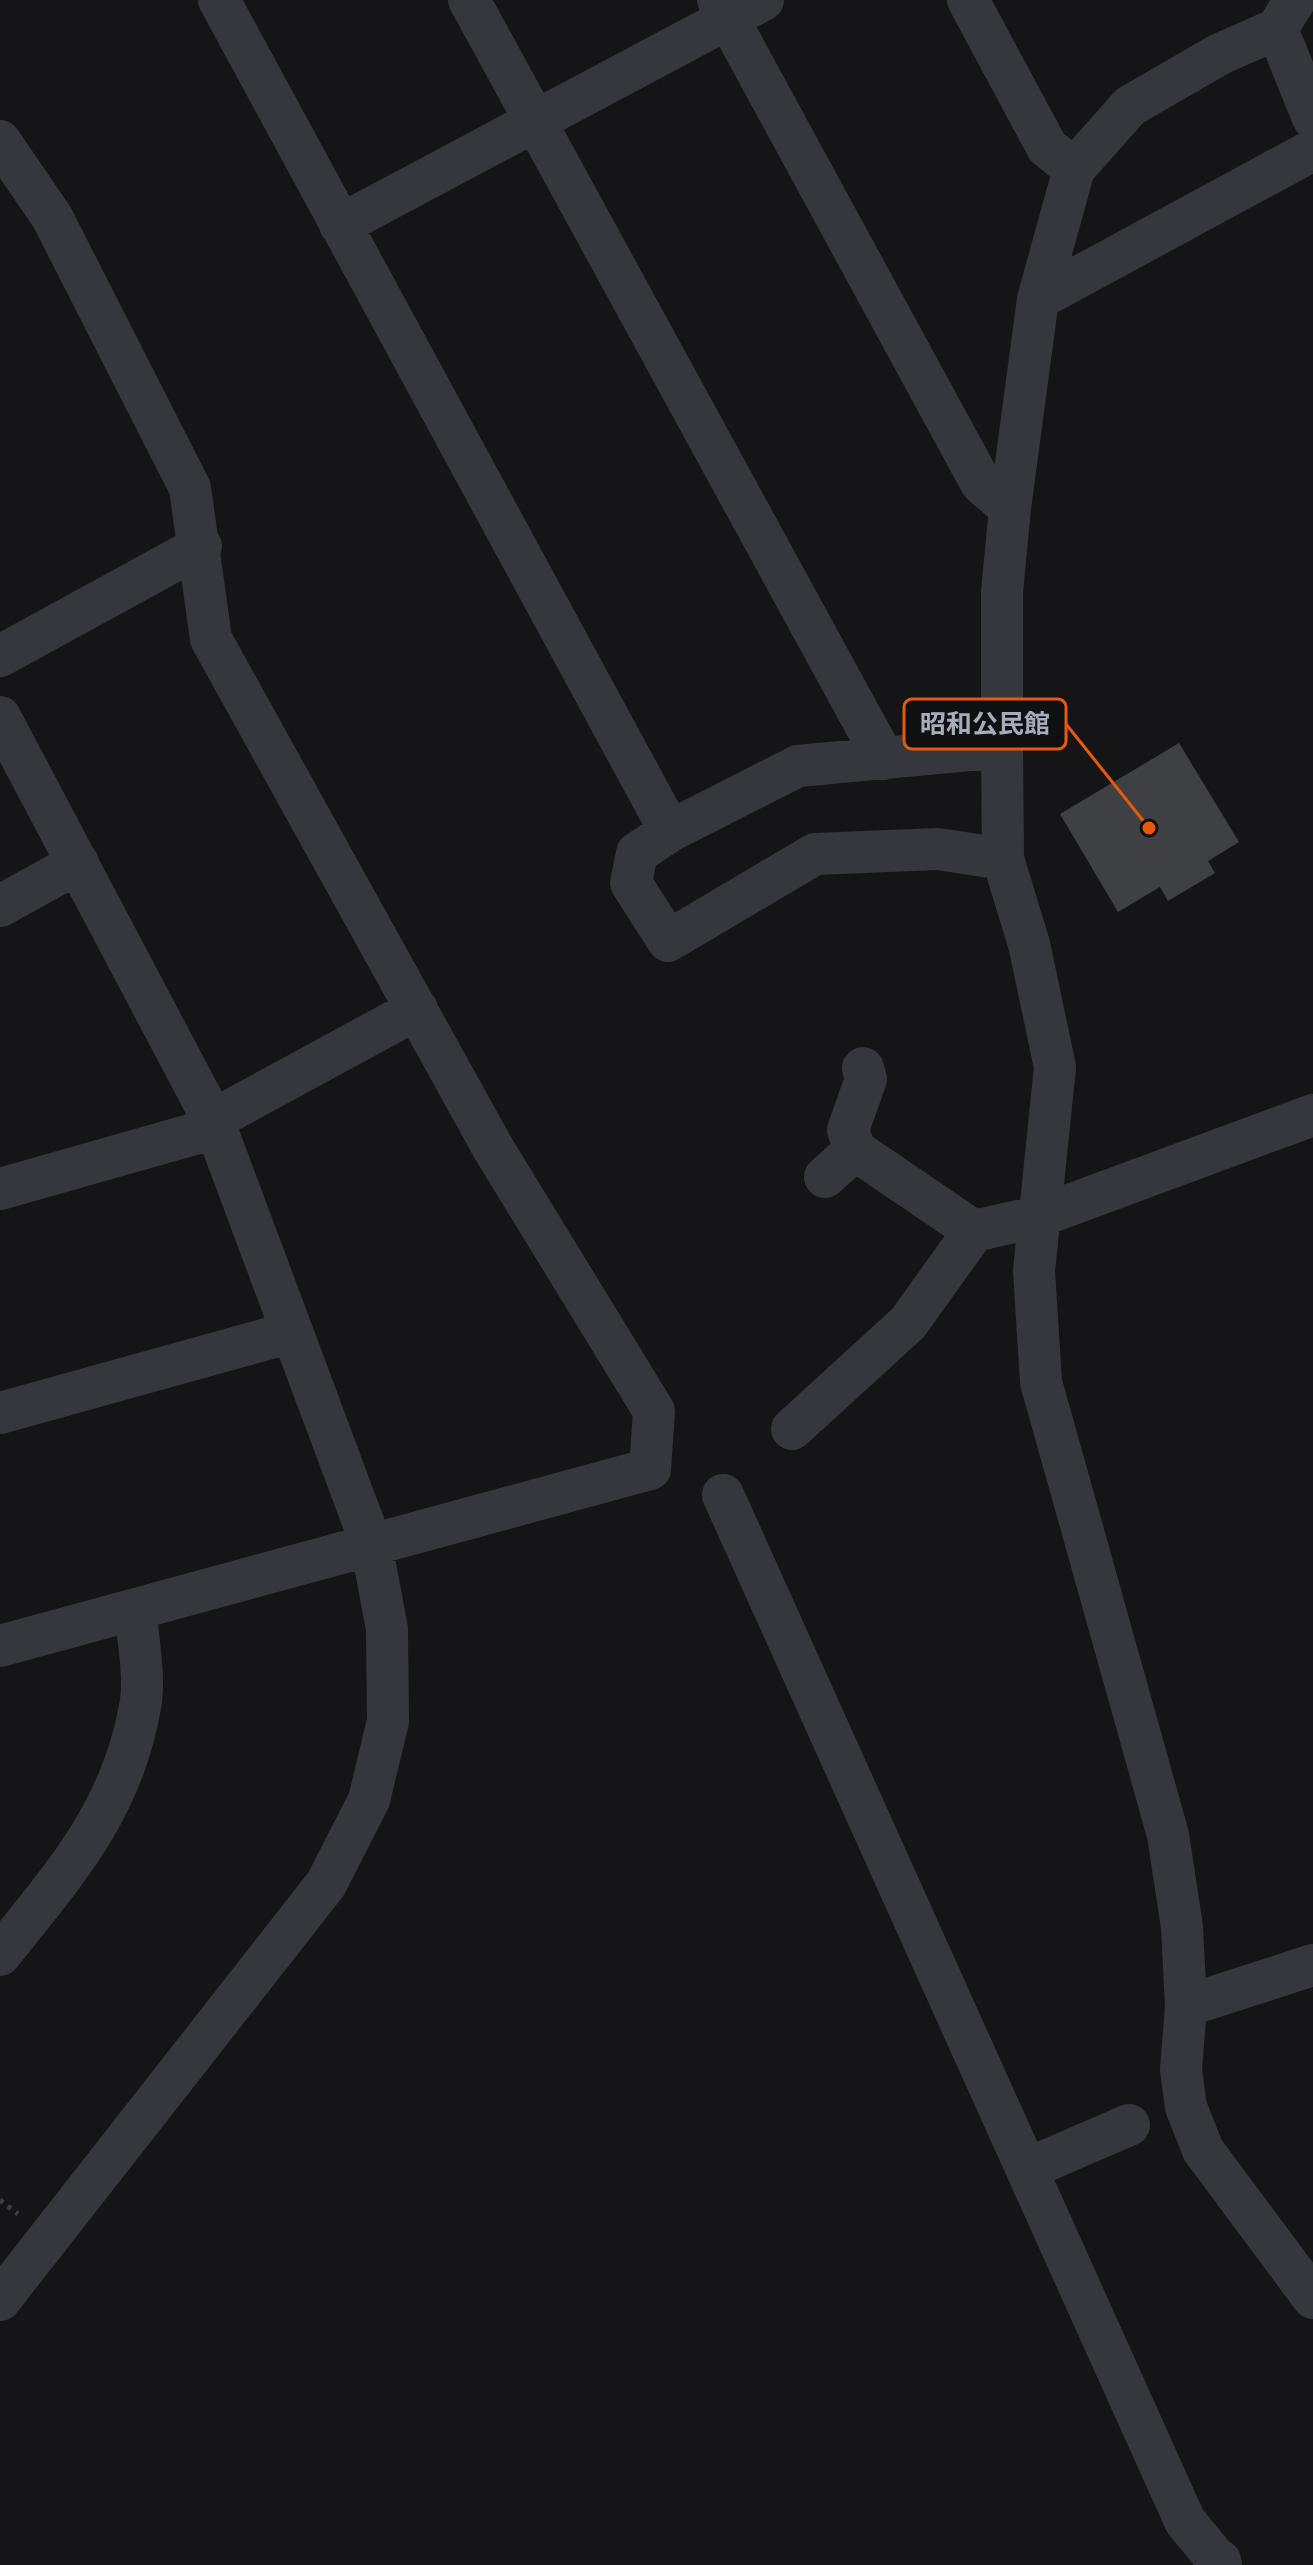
<svg xmlns="http://www.w3.org/2000/svg" width="1313" height="2565" font-family="Figtree,'Noto Sans JP',sans-serif">
	<style>
		.building { fill: #3f4044 }
		.lines { fill: none; stroke-linecap: round; stroke-linejoin: round }
		.path { stroke: #3c3e43; stroke-width: 5; stroke-dasharray: 4 6; stroke-linecap: butt }
		.minor { stroke: #36373c; stroke-width: 42 }
		.tertiary { stroke: #36373c; stroke-width: 44 }
		.leader { fill: none; stroke: #e8590c; stroke-width: 3 }
		.callout-dot { fill: #e8590c; stroke: #101012; stroke-width: 3 }
		.callout { fill: #101012; stroke: #e8590c; stroke-width: 3 }
		.callout-label { font-size: 26px; text-anchor: middle; font-weight: bold; fill: #a6adb8 }
	</style>
	<rect width="100%" height="100%" fill="#151517"/>
	<path class="building" d="M1179,743L1239,842L1208,861L1215,873L1168,901L1160,887L1118,912L1060,814Z"/>
	<g class="lines">
		<path class="path" d="M0,2200L18,2214"/>
		<path class="minor" d="M219,0L670,831
			M469,0L884,759
			M718,0L981,483L1010,508
			M968,0L1047,147L1074,169
			M1295,0L1277,29L1220,54L1130,106L1074,169L1038,299L1010,508L1002,592V747L1003,859L1029,944L1055,1067L1034,1271L1041,1382L1168,1835L1182,1927L1186,2006L1181,2070L1186,2107L1203,2150L1313,2298
			M1277,29L1313,118
			M0,141L52,217L190,488L211,639L493,1148L654,1411L650,1469L0,1646
			M340,225L763,0
			M1038,299L1313,150
			M0,656L201,546
			M0,717L213,1120L371,1543L387,1629L388,1721L369,1800L326,1884L0,2300
			M1002,747L798,766L670,831L637,853L631,883L668,941L815,854L938,849L1003,859
			M0,906L78,863
			M855,1150L848,1130L866,1079L863,1068
			M825,1177L855,1150L974,1231
			M0,1189L194,1134L213,1120L417,1009
			M0,1413L292,1332
			M792,1429L908,1323L974,1231L1040,1216L1313,1115
			M723,1495L1185,2521L1221,2565
			M0,1955C64,1874 121,1813 140,1707C146,1677 137,1639 136,1609
			M1186,2006L1313,1965
			M1027,2169L1129,2125"/>
		<path class="tertiary" d="M1215,2565L1219,2561"/>
	</g>
	<path class="leader" d="M1149 828L1066 724"/>
	<circle class="callout-dot" cx="1149" cy="828" r="8"/>
	<rect class="callout" x="904" y="699" width="162" height="50" rx="8"/>
	<g class="callout-label">
		<text x="985" y="733">昭和公民館</text>
	</g>
</svg>
